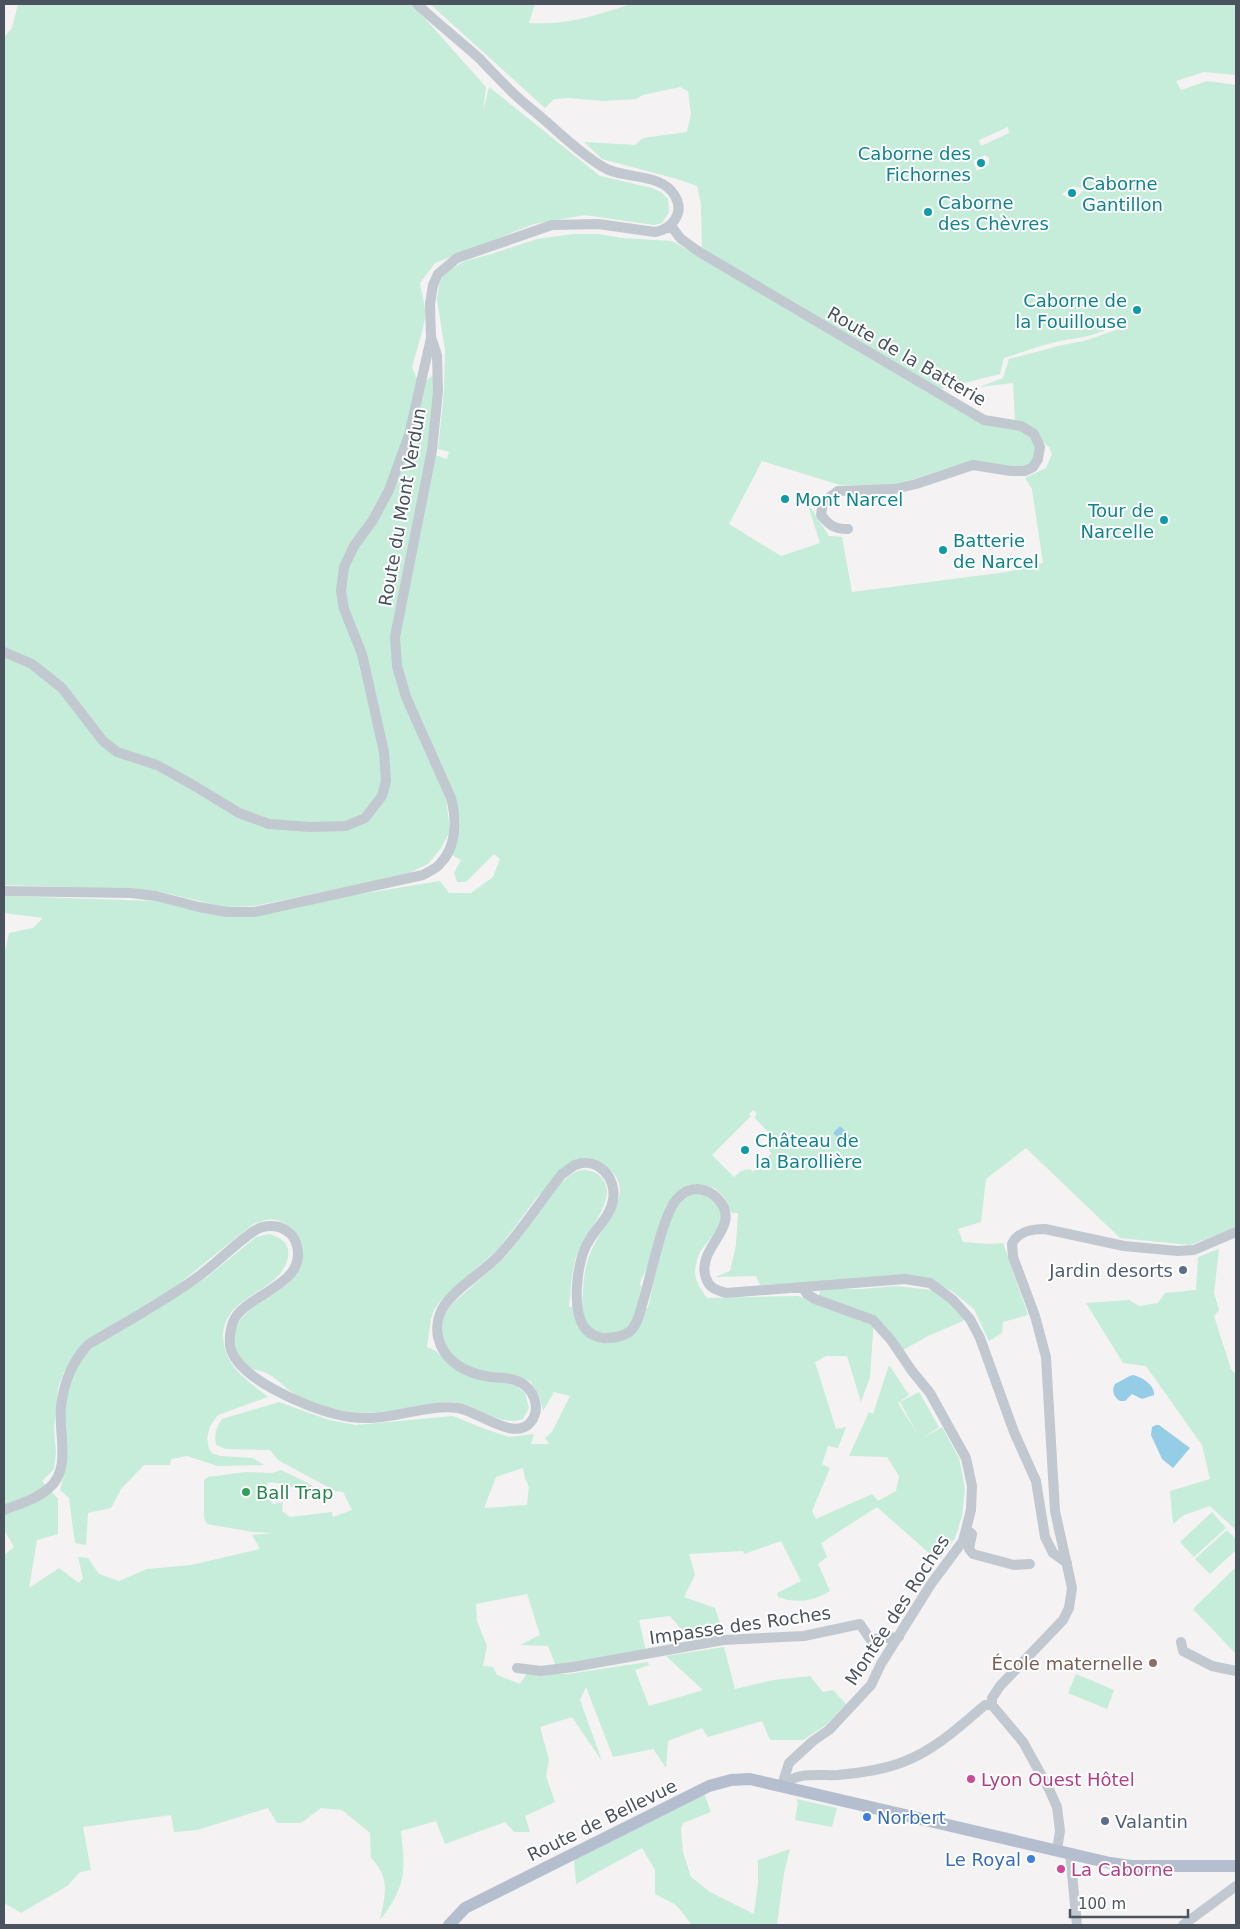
<svg xmlns="http://www.w3.org/2000/svg" width="1240" height="1929" font-family="'DejaVu Sans',sans-serif">
	<style>
		.green { fill: #c5edd9; fill-rule: evenodd }
		.water { fill: #95cde7 }
		.lines { fill: none; stroke-linecap: round; stroke-linejoin: round }
		.minor { stroke: #c1c8cf; stroke-width: 10 }
		.major { stroke: #b4bece; stroke-width: 12 }
		.culture-dot { fill: #0f9aa8; stroke: #fff; stroke-width: 2 }
		.service-dot { fill: #5c6f8a; stroke: #fff; stroke-width: 2 }
		.leisure-dot { fill: #2e9e5b; stroke: #fff; stroke-width: 2 }
		.education-dot { fill: #8d6e63; stroke: #fff; stroke-width: 2 }
		.hotel-dot { fill: #d1479c; stroke: #fff; stroke-width: 2 }
		.shop-dot { fill: #3f7fe0; stroke: #fff; stroke-width: 2 }
		.labels { text-anchor: middle; dominant-baseline: central; stroke-width: 4; stroke-linejoin: round; paint-order: stroke }
		.culture-label { font-size: 18px; fill: #0d838f; stroke: #fff; text-anchor: start }
		.street-label { font-size: 18px; fill: #4b535e; stroke: #fff }
		.service-label { font-size: 18px; fill: #4e5e75; stroke: #fff; text-anchor: end }
		.leisure-label { font-size: 18px; fill: #27864d; stroke: #fff; text-anchor: start }
		.education-label { font-size: 18px; fill: #785e54; stroke: #fff; text-anchor: end }
		.hotel-label { font-size: 18px; fill: #b23c85; stroke: #fff; text-anchor: start }
		.shop-label { font-size: 18px; fill: #366cbe; stroke: #fff; text-anchor: start }
	</style>
	<rect width="100%" height="100%" fill="#f4f2f2"/>
	<path class="green" d="M18,4H412L486,87L483,112L489,87L600,176L652,188L661,192L668,199L669,212L662,223L654,225L585,215L534,224L435,263L420,283L426,314L422,332L412,367L416,377L427,380L435,373L427,452L393,637L403,698L446,799L450,831L441,848L428,864L405,875L254,906L225,907L157,891L130,889L4,885V37L12,28Z
		M430,4H535L529,23C569,25 594,16 631,4H1236V75L1204,72L1176,81L1181,90L1207,81L1236,85V1228L1190,1245L1120,1238L1026,1148L986,1179L981,1222L958,1229L963,1242L987,1244L1003,1243L1028,1315L1003,1322L1002,1333L989,1341L974,1309L953,1292L934,1282L814,1283L760,1285L756,1276L715,1277L730,1271L736,1245L738,1213H732L724,1197L715,1188L698,1184L681,1188L666,1206L649,1264L640,1282L641,1288L637,1307L648,1308C654,1285 666,1200 692,1194C700,1192 708,1195 713,1200C734,1217 710,1237 700,1252C697,1257 696,1265 695,1271C695,1282 701,1289 707,1298L798,1296L822,1304L819,1296L820,1291L833,1289H863L896,1286L940,1291L965,1320L928,1336L903,1350L874,1317L870,1377L861,1402L847,1356H826L815,1362L836,1429L846,1427L838,1448L828,1446L822,1464L830,1468L812,1511L816,1519L872,1494L878,1501L896,1491L899,1476L887,1457L849,1456L869,1412L873,1414L889,1365L909,1395L898,1403L918,1435L900,1402L919,1392L939,1427L921,1439L942,1427L959,1458L965,1488L962,1516L955,1538L938,1561L877,1507L821,1543L827,1557L818,1564L830,1591C814,1601 797,1604 778,1597L777,1593L801,1581L781,1541L744,1554L743,1551L689,1554L695,1575L684,1597L715,1608L724,1634L691,1641L670,1616L639,1620L646,1651L556,1666L548,1646L520,1645L540,1635L527,1594L476,1604L477,1621L487,1646L483,1666L493,1667L497,1675L520,1684L527,1673L568,1674L648,1662L649,1665L635,1670L649,1706L703,1690L666,1656L724,1647L735,1689L773,1680L810,1676L823,1692L833,1690L846,1704L826,1725L803,1740H770L762,1721L708,1737L702,1728L668,1741L666,1768L653,1749L613,1757L586,1687L580,1700L602,1761L572,1717L540,1727L549,1760L546,1776L555,1802L525,1816L530,1832H514L505,1822L445,1844L436,1821L401,1831C402,1847 406,1866 401,1882C398,1895 388,1910 380,1920C385,1895 391,1878 371,1858L370,1833L342,1810L321,1808L301,1823H277L268,1808L197,1830L174,1832L171,1815L83,1827L91,1870L80,1872L67,1886L21,1913L4,1903V1555L14,1547L4,1530V956L9,933L33,928L43,918L4,913V896L155,901L225,916L440,881L449,893H471L493,877L500,859L494,854L466,882H457L454,873L461,860L452,855C462,828 463,824 454,796L409,696L399,665L397,637L435,455L447,459L449,452L438,449L444,392L445,350L437,300L439,285L444,273L465,261L488,255L537,239L573,234H599L622,238L672,241L983,421C1007,426 1022,425 1038,446L1034,460L1026,466H955L891,486L840,485L762,461L729,524L781,556L820,543L807,502L829,536L842,537L852,592L1007,572L1043,563L1032,489L1025,478L1046,468L1052,454L1049,447L1015,420L1013,383L979,387L1003,378L1009,359L1062,345L1084,341L1122,328L1118,322C1101,336 1081,337 1060,341C1041,345 1023,352 1004,358L1000,374L936,390L702,250L701,204L697,186L677,179L602,159L584,142L635,145L643,138L687,132L691,114L688,91L680,87L643,95L636,99L604,101L569,98L554,99L545,108ZM1008,127L1009,133L981,146L979,140ZM985,155L989,158V164L977,171L973,161ZM1072,186L1085,189L1077,197L1069,199L1062,194ZM753,1110L757,1114L754,1117L773,1137L769,1142V1151L772,1153L753,1172L750,1169L741,1171L734,1177L712,1155L751,1116L749,1114ZM590,1158C652,1185 600,1220 588,1260C583,1274 583,1291 582,1306L569,1307C571,1291 571,1273 576,1257C583,1238 607,1210 607,1192C607,1177 592,1167 578,1171C570,1174 565,1180 559,1185L507,1255L450,1306L442,1320L440,1332L449,1354L465,1367L477,1371L519,1377L531,1382L540,1398L543,1411L554,1392L570,1396L552,1432L545,1438L549,1444H531L534,1434L509,1437L485,1429L453,1416L356,1425L329,1420L279,1402L222,1419C216,1427 214,1435 216,1445L226,1449L270,1450L278,1460L335,1491L343,1492L352,1510L333,1517L332,1512L290,1517L282,1511L283,1502L272,1504L267,1483C285,1480 301,1494 320,1493L310,1484L281,1470L272,1473L246,1472L208,1477L204,1480V1518L207,1524L253,1532L273,1533L252,1535L260,1549L191,1565L147,1569L119,1581L99,1574L88,1558L78,1557L83,1578L79,1583L59,1568L29,1588L37,1540L58,1534V1499L42,1481L54,1469L56,1452L54,1429L58,1388L64,1372L75,1354L175,1287L253,1224C265,1220 274,1216 285,1224C294,1229 303,1240 303,1251C302,1260 301,1268 295,1276C279,1299 226,1309 235,1347C236,1353 245,1364 250,1368C256,1371 263,1371 268,1374C278,1379 286,1389 296,1395C320,1408 352,1415 380,1412C404,1410 427,1402 451,1402C477,1403 498,1428 523,1419L529,1408L525,1393L516,1386L444,1359L436,1351L427,1347L431,1319L434,1310L442,1299L499,1248L537,1197L573,1161ZM523,1468L525,1478L529,1487L527,1505L484,1508L496,1477Z
		M269,1234C297,1241 291,1264 274,1280C261,1291 245,1297 233,1310C228,1316 223,1326 223,1334C223,1366 246,1379 268,1397L218,1415L210,1426L207,1438L209,1449L212,1453L220,1456L253,1458L264,1465L218,1466L187,1456L171,1459L170,1465H144L121,1489L111,1508L88,1513L86,1545L75,1543L69,1498L60,1490L66,1467L64,1407L68,1386L82,1358L94,1347L206,1278L256,1237Z
		M1219,1249L1214,1293L1219,1310L1214,1316L1231,1369L1236,1375V1530L1210,1506L1184,1515L1173,1524L1170,1491L1210,1479L1202,1445L1146,1366L1123,1363L1086,1303L1129,1300L1139,1306L1158,1303L1165,1293L1196,1290L1198,1257Z
		M1212,1512L1226,1528L1194,1557L1180,1542Z
		M1227,1530L1236,1539V1550L1210,1574L1195,1559Z
		M1236,1567V1654L1193,1609Z
		M1076,1674L1114,1690L1107,1709L1068,1693Z
		M704,1793L711,1812L683,1823L681,1829L683,1852L691,1877L710,1892L754,1914L758,1883V1860L790,1849L784,1873L777,1925H692L676,1905L655,1894V1870L642,1848L576,1884L574,1858Z
		M796,1799L837,1808L832,1827L795,1820L798,1802Z"/>
	<path class="water" d="M840,1126L852,1138L845,1145L833,1133Z
		M1133,1375C1142,1377 1155,1385 1154,1395L1142,1399L1132,1394L1125,1401H1120C1114,1397 1111,1391 1115,1384C1122,1381 1126,1377 1133,1375Z
		M1156,1425H1159L1190,1448L1173,1468L1162,1459L1151,1435L1152,1427Z"/>
	<g class="lines">
		<path class="minor" d="M671,226L681,239L701,253L984,420L1021,426L1034,434L1040,447L1038,459L1033,467L1025,471H1011L973,465L916,484L895,489L838,491L823,502L821,515C829,525 834,529 848,529
			M4,652L32,664L62,688L103,741L117,752L157,765L193,785L239,813L269,824L310,827L346,826L365,818L382,796L386,781L384,752L362,654L344,609L341,591L344,567L354,546L373,520L389,490L409,435L431,338
			M4,891L131,893L156,896L199,907L227,912H254L423,875C428,872 435,869 439,865C457,847 457,820 451,798L406,697L397,666L395,637L432,450L438,391L437,355L431,337L430,304L433,285L438,274L457,258L552,225L598,224L655,232C672,229 685,213 675,196C662,172 624,180 603,167C583,155 566,139 549,124C537,113 523,103 512,92C501,81 490,70 480,59C459,40 437,23 417,4
			M4,1510C19,1504 37,1499 49,1488C72,1469 58,1432 61,1406C64,1382 72,1361 89,1344C126,1322 165,1301 199,1276C218,1262 235,1244 254,1231C262,1226 270,1225 279,1227C288,1230 295,1237 297,1246C306,1283 255,1292 237,1315C231,1323 229,1336 230,1346C236,1378 306,1407 335,1414C346,1417 357,1418 367,1418C398,1418 428,1404 458,1408C477,1411 512,1440 529,1424C543,1410 534,1387 517,1381C509,1377 499,1378 491,1377C467,1374 444,1362 438,1337C436,1327 438,1315 444,1306C456,1287 487,1270 503,1251C524,1227 542,1199 562,1174C566,1172 571,1167 575,1165C598,1156 617,1178 613,1200C611,1215 597,1227 590,1239C577,1258 571,1307 584,1327C589,1334 599,1339 607,1338C614,1338 623,1336 629,1332C638,1326 641,1308 644,1298C651,1276 663,1212 678,1198C683,1192 691,1189 698,1189C706,1190 713,1193 718,1199C744,1227 695,1247 706,1278C709,1288 716,1290 726,1293L905,1279L930,1283L953,1300L970,1319L980,1338L1014,1432L1036,1481L1045,1537L1053,1553L1067,1563
			M967,1530L972,1534L969,1549L973,1554L1014,1565L1030,1564
			M1181,1642L1183,1651L1212,1666L1236,1671
			M517,1668L541,1671L573,1667L723,1640L804,1636L860,1624L870,1639L899,1637
			M782,1785L789,1763L813,1741L829,1730L871,1685L881,1664L931,1584L963,1541L971,1510L972,1486L966,1458L930,1393L912,1371L891,1340L873,1320L815,1299L807,1294L803,1288
			M783,1785C798,1771 819,1776 838,1775C859,1773 883,1770 903,1762C935,1750 959,1727 985,1705H992
			M1057,1850L1060,1831L1057,1807L1049,1789L1023,1742L992,1705V1698L1000,1686L1063,1620L1069,1608L1072,1588L1055,1511L1046,1357L1035,1316L1013,1257L1012,1244C1018,1231 1032,1229 1045,1229L1124,1246L1178,1251L1194,1250L1236,1232
			M1070,1853L1077,1925
			M1183,1925L1236,1886"/>
		<path class="major" d="M449,1925L465,1908L709,1786L731,1780L750,1779L1110,1863L1131,1866H1236"/>
	</g>
	<g class="culture-dot">
		<circle cx="981" cy="163" r="5"/>
		<circle cx="1072" cy="193" r="5"/>
		<circle cx="928" cy="212" r="5"/>
		<circle cx="1137" cy="310" r="5"/>
		<circle cx="785" cy="499" r="5"/>
		<circle cx="1164" cy="520" r="5"/>
		<circle cx="943" cy="550" r="5"/>
		<circle cx="745" cy="1150" r="5"/>
	</g>
	<g class="service-dot">
		<circle cx="1183" cy="1270" r="5"/>
		<circle cx="1105" cy="1821" r="5"/>
	</g>
	<circle class="leisure-dot" cx="246" cy="1492" r="5"/>
	<circle class="education-dot" cx="1153" cy="1663" r="5"/>
	<g class="hotel-dot">
		<circle cx="971" cy="1779" r="5"/>
		<circle cx="1061" cy="1869" r="5"/>
	</g>
	<g class="shop-dot">
		<circle cx="867" cy="1817" r="5"/>
		<circle cx="1031" cy="1859" r="5"/>
	</g>
	<g class="labels">
		<g class="culture-label">
			<text x="971" y="153" text-anchor="end">Caborne des<tspan x="971" dy="21">Fichornes</tspan></text>
			<text x="1082" y="183">Caborne<tspan x="1082" dy="21">Gantillon</tspan></text>
			<text x="938" y="202">Caborne<tspan x="938" dy="21">des Chèvres</tspan></text>
			<text x="1127" y="300" text-anchor="end">Caborne de<tspan x="1127" dy="21">la Fouillouse</tspan></text>
			<text x="795" y="499">Mont Narcel</text>
			<text x="1154" y="510" text-anchor="end">Tour de<tspan x="1154" dy="21">Narcelle</tspan></text>
			<text x="953" y="540">Batterie<tspan x="953" dy="21">de Narcel</tspan></text>
			<text x="755" y="1140">Château de<tspan x="755" dy="21">la Barollière</tspan></text>
		</g>
		<g class="street-label">
			<text transform="translate(907 356) rotate(30)">Route de la Batterie</text>
			<text transform="translate(402 507) rotate(-80)">Route du Mont Verdun</text>
			<text transform="translate(897 1610) rotate(-57)">Montée des Roches</text>
			<text transform="translate(740 1625) rotate(-8)">Impasse des Roches</text>
			<text transform="translate(602 1820) rotate(-26)">Route de Bellevue</text>
		</g>
		<g class="service-label">
			<text x="1173" y="1270">Jardin desorts</text>
			<text x="1115" y="1821" text-anchor="start">Valantin</text>
		</g>
		<g class="leisure-label">
			<text x="256" y="1492">Ball Trap</text>
		</g>
		<g class="education-label">
			<text x="1143" y="1663">École maternelle</text>
		</g>
		<g class="hotel-label">
			<text x="981" y="1779">Lyon Ouest Hôtel</text>
			<text x="1071" y="1869">La Caborne</text>
		</g>
		<g class="shop-label">
			<text x="877" y="1817">Norbert</text>
			<text x="1021" y="1859" text-anchor="end">Le Royal</text>
		</g>
	</g>
	<rect width="1240" height="1929" fill="none" stroke="#4b535e" stroke-width="10"/>
	<path d="M1070 1909v8h118v-8" fill="none" stroke="#4b535e" stroke-width="2.5"/>
	<text x="1078" y="1909" font-size="15" fill="#4b535e" stroke="#ffffff" stroke-width="4" paint-order="stroke">100 m</text>
</svg>
